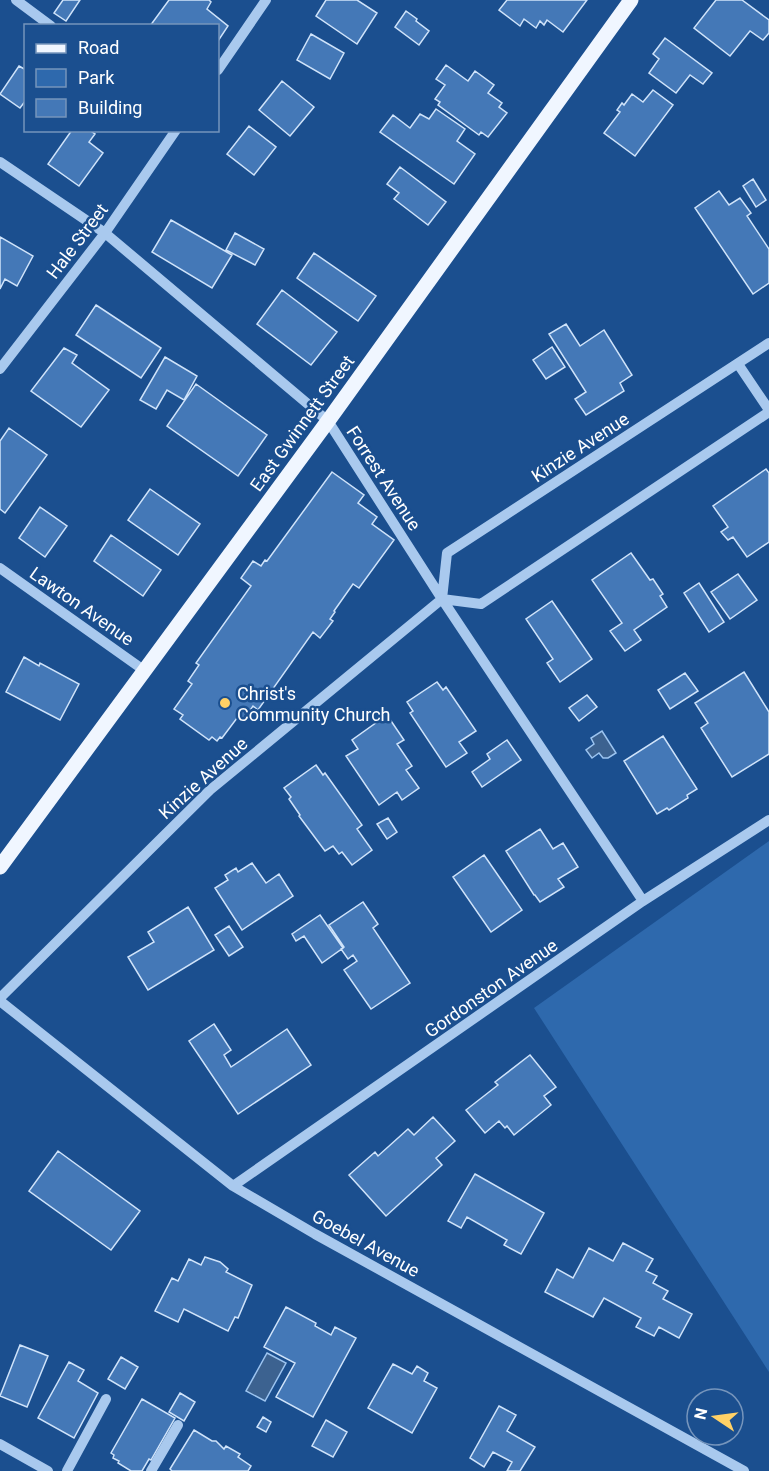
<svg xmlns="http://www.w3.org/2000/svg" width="769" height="1471" font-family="Roboto,sans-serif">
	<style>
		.green { fill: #2e69ad }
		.water { fill: #3c6290; stroke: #9cc4f0; stroke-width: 1.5 }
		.building { fill: #4478b7; stroke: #cfe3fa; stroke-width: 1.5 }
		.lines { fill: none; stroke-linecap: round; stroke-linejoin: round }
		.minor { stroke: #a9c9ee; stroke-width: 10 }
		.major { stroke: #f0f6ff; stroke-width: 15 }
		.poi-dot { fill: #ffd166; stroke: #1b4f8f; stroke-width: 2 }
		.labels { text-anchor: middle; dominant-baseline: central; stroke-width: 5; stroke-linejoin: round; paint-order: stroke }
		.street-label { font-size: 18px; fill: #fff; stroke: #1b4f8f }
		.poi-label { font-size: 18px; fill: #fff; stroke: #1b4f8f; text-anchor: start }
	</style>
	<rect width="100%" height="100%" fill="#1b4f8f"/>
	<path class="green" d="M769,841V1372L534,1008Z"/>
	<path class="water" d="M602,731L616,753L608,758H603L599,753L592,758L586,750L594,744L591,738Z
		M267,1353L286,1363L265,1401L246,1391Z"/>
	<path class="building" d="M63,0H80L66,21L54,13Z
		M169,0H209L211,2L207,9L228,26L218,41V26H150Z
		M326,0H357L377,13L357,44L316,16Z
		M507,0H587L563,32L547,20L544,25L540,21L536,28L524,19L520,26L499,10Z
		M716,0H742L769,20V33L763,40L750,31L730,56L694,28Z
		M406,11L417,19L416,21L429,31L419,45L395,27Z
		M311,34L344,53L330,79L297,60Z
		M665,38L712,73L703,84L690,75L676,93L649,73L659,59L653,54Z
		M446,65L468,81L475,71L494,85L488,93L502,103L499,107L507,113L488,137L481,132L479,135L438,105L440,102L435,99L445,85L436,79Z
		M19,66L26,70V100L20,108L0,94Z
		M282,81L314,107L290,136L259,110Z
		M653,90L673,105L635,156L604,133L620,112L617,110L622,103L624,105L632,94L643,102Z
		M436,109L465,129L457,141L475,154L454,184L380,132L393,115L410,128L420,114L429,119Z
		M249,126L276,147L254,175L227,154Z
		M72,130H89L95,134L89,142L103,153L79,186L48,164Z
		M400,167L446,202L428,225L394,199L399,193L387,184Z
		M753,179L766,200L756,207L743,186Z
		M719,191L729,205L740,198L751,213L747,216L769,249V283L753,294L695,208Z
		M171,220L232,255L212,288L152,252Z
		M235,233L264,249L255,265L226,250Z
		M0,237L33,256L17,286L5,279L0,289Z
		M314,253L376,296L358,321L297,278Z
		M282,290L337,332L311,365L257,324Z
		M96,305L161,348L141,378L76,335Z
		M566,324L580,346L604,330L632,375L620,383L624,391L586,415L575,399L586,392L549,334Z
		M552,347L565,367L546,379L533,360Z
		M64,348L77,355L72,363L109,390L81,427L31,391Z
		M165,357L197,376L184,400L167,390L156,409L140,400Z
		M196,384L267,435L238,476L167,426Z
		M9,428L47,455L5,513L0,509V441Z
		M766,469L769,473V542L747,557L733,537L728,540L721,532L728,527L713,506Z
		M332,472L364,495L358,503L377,517L372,524L394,540L359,588L353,584L334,611L335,612L330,619L333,621L320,638L313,632L258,710L253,706L242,722L237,718L222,738L220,737L217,741L212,737L209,740L180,719L183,715L174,709L192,684L188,681L199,665L196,663L251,586L241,578L253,561L261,566L265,560L267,561Z
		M150,489L200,524L178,555L128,520Z
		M40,507L67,526L45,557L19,538Z
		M111,535L161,570L143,596L94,561Z
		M631,553L650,580L653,579L663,594L660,596L667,607L634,630L641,640L625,651L610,631L622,623L592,580Z
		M738,574L757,600L730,619L711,592Z
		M699,583L724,622L709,632L684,593Z
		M552,601L592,659L560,682L547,663L553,659L526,619Z
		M24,657L39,666L40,663L79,684L60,720L6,692Z
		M744,672L769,712V754L732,777L701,728L708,723L695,703Z
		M685,673L698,691L670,709L658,690Z
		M437,682L443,690L446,687L476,731L459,742L467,753L446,767L410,713L413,711L407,702Z
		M587,695L597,707L579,721L569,708Z
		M387,715L404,740L397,744L412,766L406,770L419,788L402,800L397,792L379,805L346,756L358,749L352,740Z
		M663,736L697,789L687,795L688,798L669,810L667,808L657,814L624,761Z
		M507,740L521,760L482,787L472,772L490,759L487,754Z
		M316,765L323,775L325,773L362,825L357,829L372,850L352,865L342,852L339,854L333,846L325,851L299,816L300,815L289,799L291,797L284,788Z
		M388,818L397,832L387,839L377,824Z
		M540,829L553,849L563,843L578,867L558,879L564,887L540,902L535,895H534L506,851Z
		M484,855L522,910L491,932L453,877Z
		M252,863L266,883L279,874L293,896L242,930L215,888L228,880L225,875L236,868L238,872Z
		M363,902L378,924L373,928L410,983L371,1009L344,970L357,961L353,955L348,959L341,949L344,947L329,925Z
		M188,907L214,950L148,990L128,957L154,942L148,932Z
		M320,915L343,948L322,963L304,936L296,941L292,934Z
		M229,926L243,947L229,956L215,935Z
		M214,1024L231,1050L224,1055L231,1067L287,1029L311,1065L238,1114L189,1041Z
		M530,1055L556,1087L544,1096L551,1105L514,1135L507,1126L505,1128L499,1121L485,1133L466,1110L498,1085L495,1082Z
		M433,1117L455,1141L436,1158L442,1165L386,1216L349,1175L375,1152L378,1156L408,1129L414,1135Z
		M58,1151L140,1211L111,1250L29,1191Z
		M475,1174L544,1213L521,1254L504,1245L507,1240L467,1217L461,1228L448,1221Z
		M623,1243L653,1259L646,1271L657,1276L653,1283L668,1291L663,1299L692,1314L679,1338L659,1327L654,1336L636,1327L641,1318L604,1298L593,1317L545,1292L557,1269L573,1278L589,1248L613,1261Z
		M205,1257L220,1262L228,1269L226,1272L252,1285L238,1318L235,1317L228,1331L184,1309L178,1322L155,1311L172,1278L178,1281L189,1259L201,1265Z
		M286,1307L316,1323L315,1326L331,1335L335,1327L356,1338L313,1417L276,1397L295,1363L264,1347Z
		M20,1345L48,1356L27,1407L0,1396Z
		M121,1357L138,1367L125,1389L108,1379Z
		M69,1362L84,1370L78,1381L98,1393L74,1438L38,1418Z
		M393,1364L412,1374L417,1366L428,1373L424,1381L437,1388L412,1433L368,1408Z
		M180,1393L195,1402L184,1421L169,1412Z
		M142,1399L175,1418L151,1460L149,1459L142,1471H131L118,1463L119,1461L113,1458L114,1455L111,1453Z
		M499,1406L516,1415L507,1431L535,1447L520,1471H507L512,1462L493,1452L484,1467L470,1458Z
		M263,1417L271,1422L266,1432L257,1427Z
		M326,1420L347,1432L333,1457L312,1446Z
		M194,1430L212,1441H216L224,1449L226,1446L240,1454L238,1457L251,1466L248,1471H172L170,1469Z"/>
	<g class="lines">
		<path class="minor" d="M16,0L51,26
			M218,70L266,0
			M0,162L105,233L328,421L442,599L643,901
			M738,364L769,410
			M0,369L105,233L176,130
			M0,568L145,671
			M442,599L481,604L769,412
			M0,998L210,790L442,599L447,553L769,343
			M0,1001L233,1186L315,1234L744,1471
			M233,1186L643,901L769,820
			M0,1444L48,1471
			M67,1471L106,1399
			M151,1471L178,1425"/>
		<path class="major" d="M0,867L328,421L631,0"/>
	</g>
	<circle class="poi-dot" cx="225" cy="703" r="6"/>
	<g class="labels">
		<g class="street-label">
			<text transform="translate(77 241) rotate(-53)">Hale Street</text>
			<text transform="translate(302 423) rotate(-54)">East Gwinnett Street</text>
			<text transform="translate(580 447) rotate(-33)">Kinzie Avenue</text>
			<text transform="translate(384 478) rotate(57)">Forrest Avenue</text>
			<text transform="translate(82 606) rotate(35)">Lawton Avenue</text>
			<text transform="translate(203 778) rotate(-42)">Kinzie Avenue</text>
			<text transform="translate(491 988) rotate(-35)">Gordonston Avenue</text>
			<text transform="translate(366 1243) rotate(29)">Goebel Avenue</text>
		</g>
		<g class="poi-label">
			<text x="237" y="693">Christ's<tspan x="237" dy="21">Community Church</tspan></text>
		</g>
	</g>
	<rect x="24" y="24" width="195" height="108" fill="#1b4f8f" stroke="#7695bc" stroke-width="1.5"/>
	<rect x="36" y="44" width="30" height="9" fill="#f0f6ff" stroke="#7695bc" stroke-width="1.5"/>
	<text x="78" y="54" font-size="18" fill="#ffffff">Road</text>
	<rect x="36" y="69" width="30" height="18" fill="#2e69ad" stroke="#7695bc" stroke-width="1.5"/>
	<text x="78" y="84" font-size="18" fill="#ffffff">Park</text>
	<rect x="36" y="99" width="30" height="18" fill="#4478b7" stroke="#7695bc" stroke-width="1.5"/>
	<text x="78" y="114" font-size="18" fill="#ffffff">Building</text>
	<g transform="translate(715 1417) rotate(283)"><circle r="28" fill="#1b4f8f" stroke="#7695bc" stroke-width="1.5"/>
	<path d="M0-4.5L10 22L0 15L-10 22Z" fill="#ffd166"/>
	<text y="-9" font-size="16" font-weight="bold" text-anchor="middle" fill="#ffffff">N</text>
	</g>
</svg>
